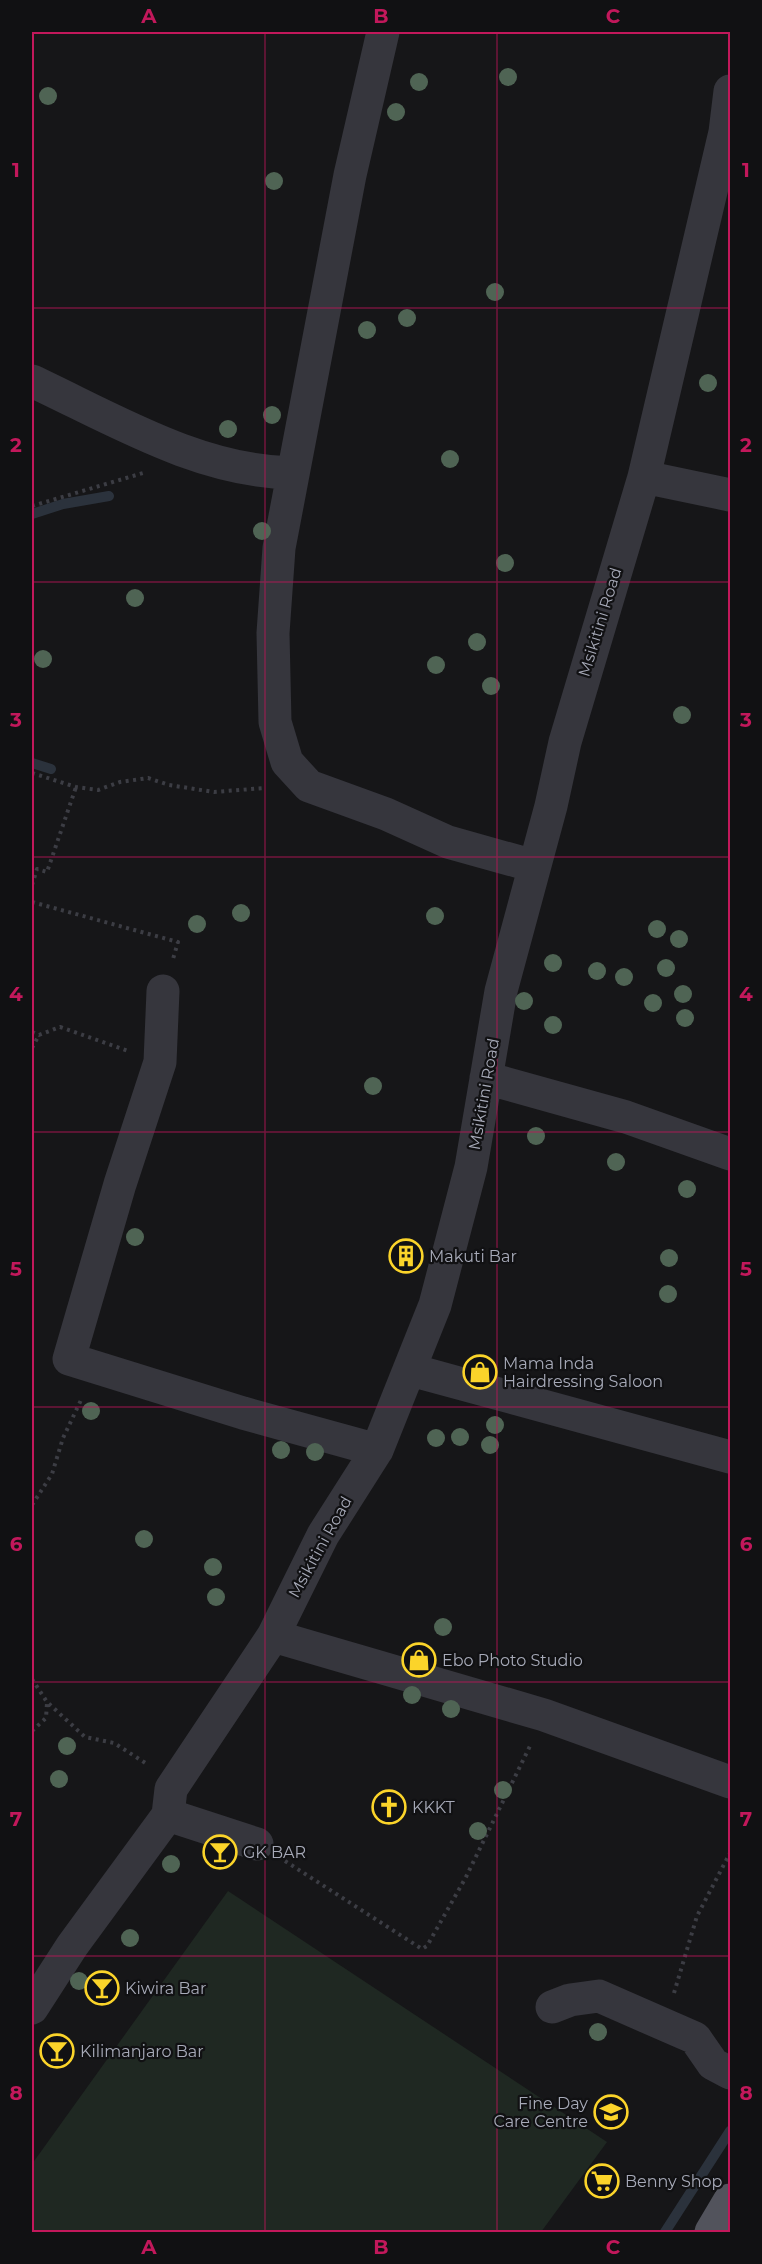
<svg xmlns="http://www.w3.org/2000/svg" width="762" height="2264" font-family="Montserrat,sans-serif">
	<style>
		.green { fill: #1f2822 }
		.lines { fill: none; stroke-linecap: round; stroke-linejoin: round }
		.stream { stroke: #2b323c; stroke-width: 10 }
		.path { stroke: #3c3d44; stroke-width: 4; stroke-dasharray: 3 4.5; stroke-linecap: butt }
		.minor { stroke: #36363d; stroke-width: 33 }
		.major { stroke: #52535c; stroke-width: 33 }
		.tree { fill: #4f6454 }
		.grid { fill: none; stroke: #c2185b; stroke-width: 1.5; stroke-opacity: 0.55 }
		.labels { text-anchor: middle; dominant-baseline: central; stroke-width: 4.5; stroke-linejoin: round; paint-order: stroke }
		.street-label { font-size: 16px; fill: #a7aab8; stroke: #111113 }
		.poi-label { font-size: 16px; fill: #a7aab8; stroke: #111113; text-anchor: start }
		.neatline { fill: none; stroke: #c2185b; stroke-width: 2 }
		.grid-label { font-size: 20px; text-anchor: middle; font-weight: bold; fill: #c2185b }
	</style>
	<rect width="100%" height="100%" fill="#161618"/>
	<path class="green" d="M228,1891L607,2142L541,2232H32V2164Z"/>
	<g class="lines">
		<path class="stream" d="M32,514L63,504L109,496
			M32,763L51,769
			M665,2232L730,2131"/>
		<path class="path" d="M32,506L143,473
			M32,773L76,787L98,790L120,782L148,778L169,785L214,792L264,788
			M32,885L37,869L47,872L76,787
			M32,902L178,942L173,959
			M32,1032L39,1035L60,1027L128,1051
			M32,1048L39,1035
			M32,1505L52,1474L63,1438L82,1398
			M32,1679L47,1702L85,1737L114,1743L147,1764
			M32,1731L46,1718L47,1703
			M285,1861L422,1949L427,1946L466,1877L530,1746
			M674,1993L697,1916L730,1853"/>
		<path class="minor" d="M383,32L350,175L279,548L273,633L275,722L287,762L309,786L386,814L448,842L534,866
			M32,381C115,420 199,471 292,473
			M644,477L730,495
			M163,991L160,1062L120,1184L69,1359L243,1413L377,1450
			M486,1078L626,1117L730,1154
			M411,1370L730,1457
			M273,1636L544,1715L730,1782
			M168,1815L257,1844
			M552,2007L570,2000L599,1996L695,2038L713,2064L730,2073
			M32,2008L72,1946L168,1815L171,1789L273,1636L323,1535L377,1450L435,1305L471,1167L501,991L551,806L565,742L644,477L725,132L730,91"/>
		<path class="major" d="M711,2232L730,2200"/>
	</g>
	<g class="tree">
		<circle cx="508" cy="77" r="9"/>
		<circle cx="419" cy="82" r="9"/>
		<circle cx="48" cy="96" r="9"/>
		<circle cx="396" cy="112" r="9"/>
		<circle cx="274" cy="181" r="9"/>
		<circle cx="495" cy="292" r="9"/>
		<circle cx="407" cy="318" r="9"/>
		<circle cx="367" cy="330" r="9"/>
		<circle cx="708" cy="383" r="9"/>
		<circle cx="272" cy="415" r="9"/>
		<circle cx="228" cy="429" r="9"/>
		<circle cx="450" cy="459" r="9"/>
		<circle cx="262" cy="531" r="9"/>
		<circle cx="505" cy="563" r="9"/>
		<circle cx="135" cy="598" r="9"/>
		<circle cx="477" cy="642" r="9"/>
		<circle cx="43" cy="659" r="9"/>
		<circle cx="436" cy="665" r="9"/>
		<circle cx="491" cy="686" r="9"/>
		<circle cx="682" cy="715" r="9"/>
		<circle cx="241" cy="913" r="9"/>
		<circle cx="435" cy="916" r="9"/>
		<circle cx="197" cy="924" r="9"/>
		<circle cx="657" cy="929" r="9"/>
		<circle cx="679" cy="939" r="9"/>
		<circle cx="553" cy="963" r="9"/>
		<circle cx="666" cy="968" r="9"/>
		<circle cx="597" cy="971" r="9"/>
		<circle cx="624" cy="977" r="9"/>
		<circle cx="683" cy="994" r="9"/>
		<circle cx="524" cy="1001" r="9"/>
		<circle cx="653" cy="1003" r="9"/>
		<circle cx="685" cy="1018" r="9"/>
		<circle cx="553" cy="1025" r="9"/>
		<circle cx="373" cy="1086" r="9"/>
		<circle cx="536" cy="1136" r="9"/>
		<circle cx="616" cy="1162" r="9"/>
		<circle cx="687" cy="1189" r="9"/>
		<circle cx="135" cy="1237" r="9"/>
		<circle cx="669" cy="1258" r="9"/>
		<circle cx="668" cy="1294" r="9"/>
		<circle cx="91" cy="1411" r="9"/>
		<circle cx="495" cy="1425" r="9"/>
		<circle cx="460" cy="1437" r="9"/>
		<circle cx="436" cy="1438" r="9"/>
		<circle cx="490" cy="1445" r="9"/>
		<circle cx="281" cy="1450" r="9"/>
		<circle cx="315" cy="1452" r="9"/>
		<circle cx="144" cy="1539" r="9"/>
		<circle cx="213" cy="1567" r="9"/>
		<circle cx="216" cy="1597" r="9"/>
		<circle cx="443" cy="1627" r="9"/>
		<circle cx="412" cy="1695" r="9"/>
		<circle cx="451" cy="1709" r="9"/>
		<circle cx="67" cy="1746" r="9"/>
		<circle cx="59" cy="1779" r="9"/>
		<circle cx="503" cy="1790" r="9"/>
		<circle cx="478" cy="1831" r="9"/>
		<circle cx="171" cy="1864" r="9"/>
		<circle cx="130" cy="1938" r="9"/>
		<circle cx="79" cy="1981" r="9"/>
		<circle cx="598" cy="2032" r="9"/>
	</g>
	<path class="grid" d="M265,32V2232M497,32V2232M32,308H730M32,582H730M32,857H730M32,1132H730M32,1407H730M32,1682H730M32,1956H730"/>
	<defs>
		<symbol id="building-ring" viewBox="-11 -11 22 22"><circle r="9.5" fill="#111113" stroke="#fbd42a" stroke-width="1.5"/><path d="M-4-6H4V6H1V3H-1V6H-4ZM-2.5-4.3h1.7v1.8h-1.7ZM.8-4.3h1.7v1.8H.8ZM-2.5-1h1.7V.8h-1.7ZM.8-1h1.7V.8H.8Z" fill="#fbd42a"/></symbol>
		<symbol id="shop-ring" viewBox="-11 -11 22 22"><circle r="9.5" fill="#111113" stroke="#fbd42a" stroke-width="1.5"/><path d="M-5-2.5h2.3a2.7 3.5 0 0 1 5.4 0H5L5.5 6h-11ZM-1.5-2.5h3a1.5 2.3 0 0 0-3 0Z" fill="#fbd42a"/></symbol>
		<symbol id="church-ring" viewBox="-11 -11 22 22"><circle r="9.5" fill="#111113" stroke="#fbd42a" stroke-width="1.5"/><path d="M-1.2-6h2.4v3.5h3.3v2.4h-3.3V6h-2.4V-.1h-3.3v-2.4h3.3Z" fill="#fbd42a"/></symbol>
		<symbol id="bar-ring" viewBox="-11 -11 22 22"><circle r="9.5" fill="#111113" stroke="#fbd42a" stroke-width="1.5"/><path d="M-6-5H6L.8 .8V4.5H3.5V6h-7V4.5H-.8V.8Z" fill="#fbd42a"/></symbol>
		<symbol id="school-ring" viewBox="-11 -11 22 22"><circle r="9.5" fill="#111113" stroke="#fbd42a" stroke-width="1.5"/><path d="M0-5L7-2L0 1L-7-2ZM-4 1L0 2.5L4 1V4Q0 6-4 4Z" fill="#fbd42a"/></symbol>
		<symbol id="supermarket-ring" viewBox="-11 -11 22 22"><circle r="9.5" fill="#111113" stroke="#fbd42a" stroke-width="1.5"/><path d="M-6-5.5h2.5l.6 2H6L4.5 2H-2.5L-4.4-4H-6ZM-1.5 3.2a1.3 1.3 0 1 0 .1 0ZM3 3.2a1.3 1.3 0 1 0 .1 0Z" fill="#fbd42a"/></symbol>
	</defs>
	<g fill-rule="evenodd">
		<use href="#building-ring" x="387" y="1237" width="38" height="38"/>
		<use href="#shop-ring" x="461" y="1353" width="38" height="38"/>
		<use href="#shop-ring" x="400" y="1641" width="38" height="38"/>
		<use href="#church-ring" x="370" y="1788" width="38" height="38"/>
		<use href="#bar-ring" x="201" y="1833" width="38" height="38"/>
		<use href="#bar-ring" x="83" y="1969" width="38" height="38"/>
		<use href="#bar-ring" x="38" y="2032" width="38" height="38"/>
		<use href="#school-ring" x="592" y="2093" width="38" height="38"/>
		<use href="#supermarket-ring" x="583" y="2162" width="38" height="38"/>
	</g>
	<g class="labels">
		<g class="street-label">
			<text transform="translate(600 622) rotate(-73)">Msikitini Road</text>
			<text transform="translate(484 1094) rotate(-80)">Msikitini Road</text>
			<text transform="translate(320 1547) rotate(-61)">Msikitini Road</text>
		</g>
		<g class="poi-label">
			<text x="429" y="1256">Makuti Bar</text>
			<text x="503" y="1363">Mama Inda<tspan x="503" dy="18">Hairdressing Saloon</tspan></text>
			<text x="442" y="1660">Ebo Photo Studio</text>
			<text x="412" y="1807">KKKT</text>
			<text x="243" y="1852">GK BAR</text>
			<text x="125" y="1988">Kiwira Bar</text>
			<text x="80" y="2051">Kilimanjaro Bar</text>
			<text x="588" y="2103" text-anchor="end">Fine Day<tspan x="588" dy="18">Care Centre</tspan></text>
			<text x="625" y="2181">Benny Shop</text>
		</g>
	</g>
	<rect width="762" height="2264" fill="none" stroke="#111113" stroke-width="66"/>
	<rect x="33" y="33" width="696" height="2198" class="neatline"/>
	<g class="grid-label">
		<text x="149" y="23">A</text>
		<text x="381" y="23">B</text>
		<text x="613" y="23">C</text>
		<text x="16" y="177">1</text>
		<text x="746" y="177">1</text>
		<text x="16" y="452">2</text>
		<text x="746" y="452">2</text>
		<text x="16" y="727">3</text>
		<text x="746" y="727">3</text>
		<text x="16" y="1001">4</text>
		<text x="746" y="1001">4</text>
		<text x="16" y="1276">5</text>
		<text x="746" y="1276">5</text>
		<text x="16" y="1551">6</text>
		<text x="746" y="1551">6</text>
		<text x="16" y="1826">7</text>
		<text x="746" y="1826">7</text>
		<text x="16" y="2100">8</text>
		<text x="746" y="2100">8</text>
		<text x="149" y="2254">A</text>
		<text x="381" y="2254">B</text>
		<text x="613" y="2254">C</text>
	</g>
</svg>
